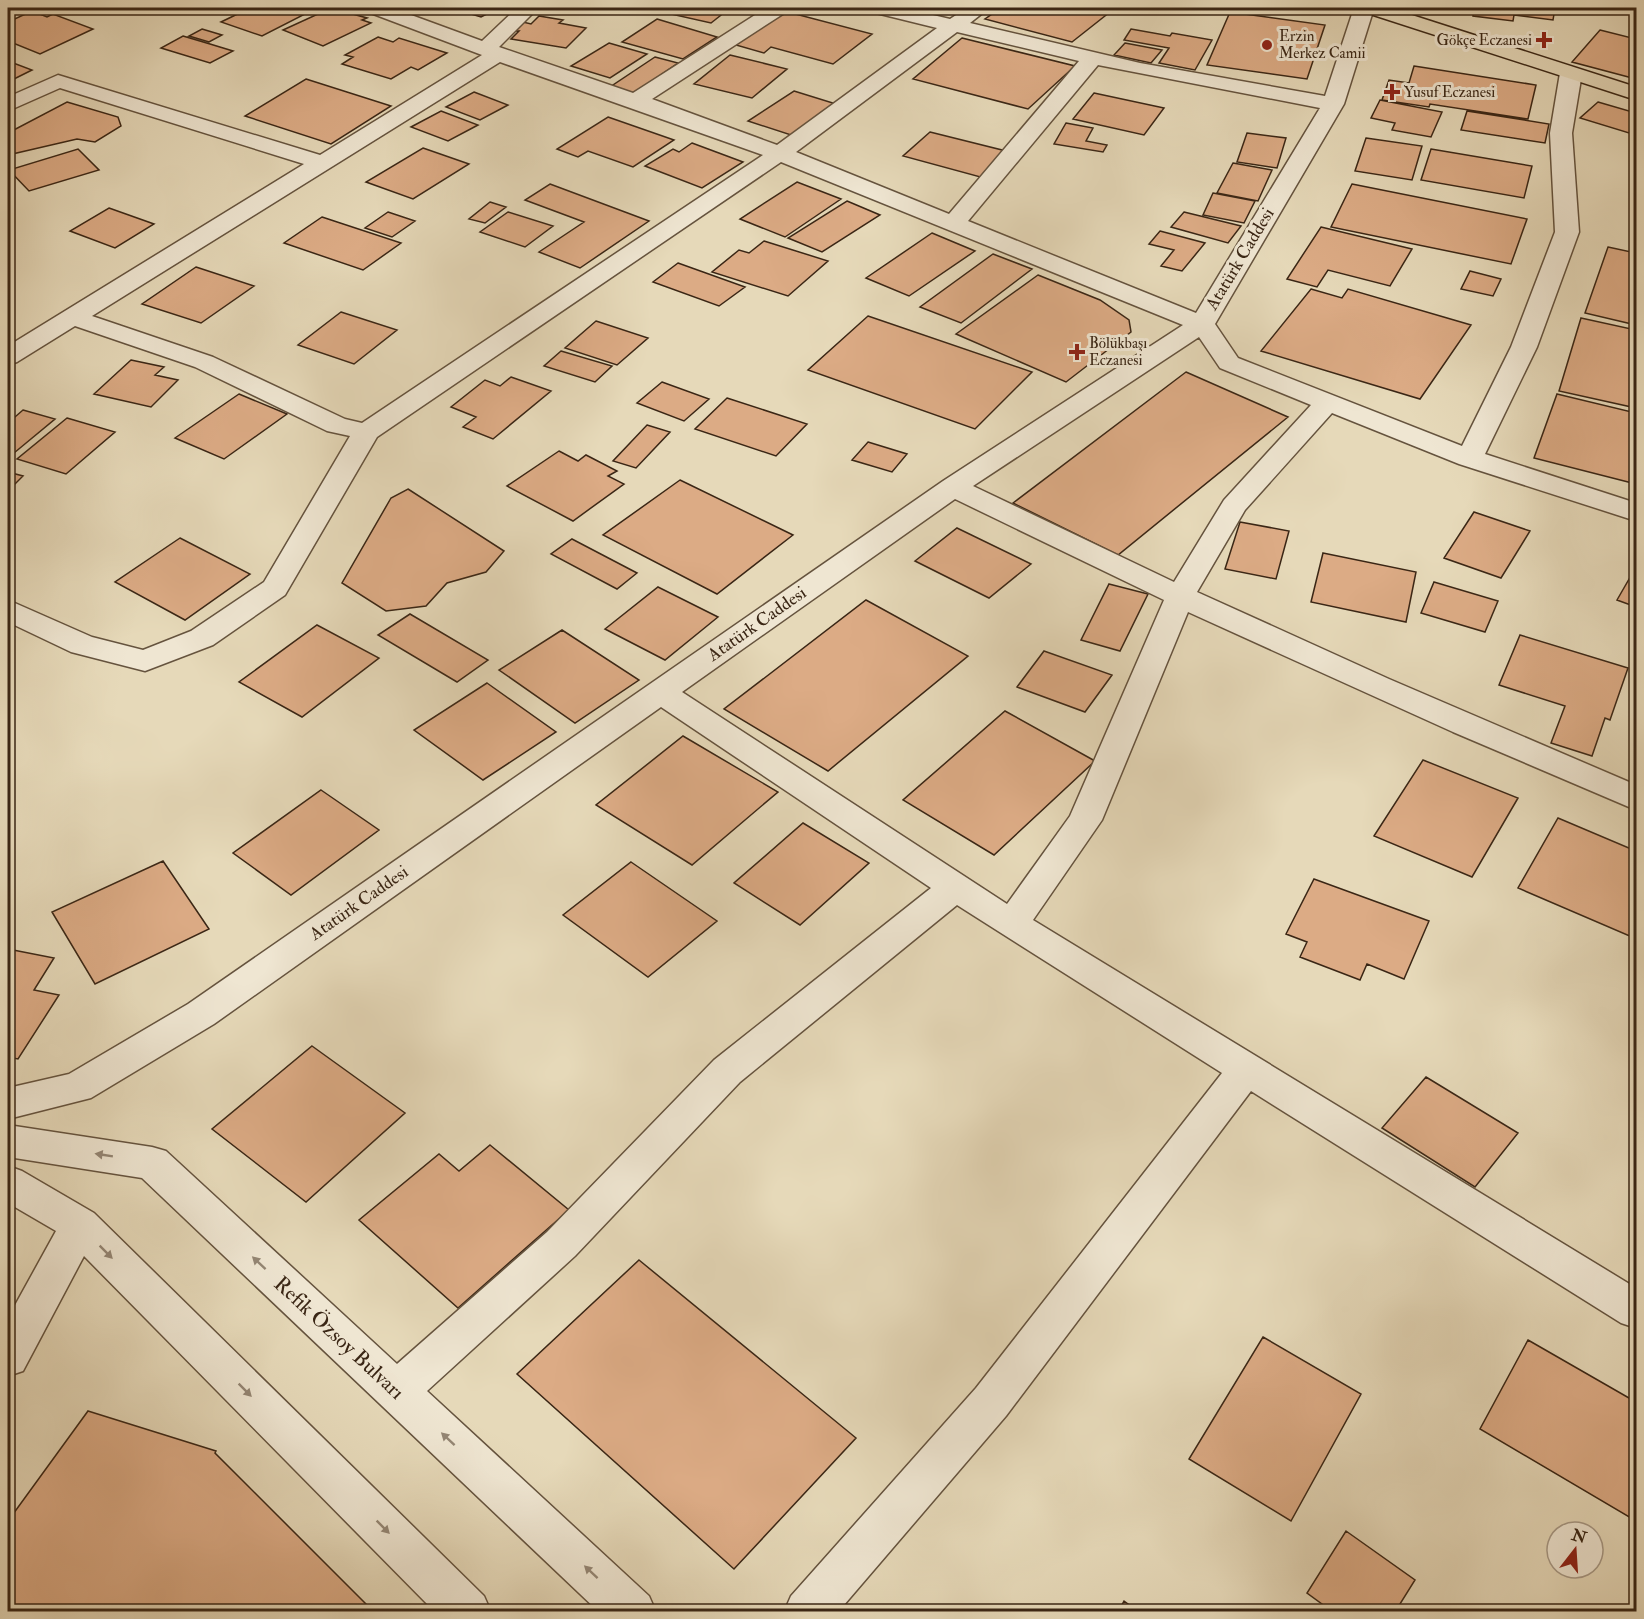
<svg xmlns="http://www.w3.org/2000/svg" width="1644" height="1619" font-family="'IM FELL Double Pica',serif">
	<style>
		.building { fill: #dcab85; stroke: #3a2615; stroke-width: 1.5 }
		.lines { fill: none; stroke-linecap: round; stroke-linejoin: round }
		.minor-casing { stroke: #65533e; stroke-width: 3 }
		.major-casing { stroke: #3a2615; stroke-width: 3 }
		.minor { fill: #efe6d2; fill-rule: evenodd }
		.major { fill: #e6d9b9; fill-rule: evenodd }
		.oneway { fill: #948674 }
		.poi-dot { fill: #8f2418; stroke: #efe6d2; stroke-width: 2 }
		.labels { text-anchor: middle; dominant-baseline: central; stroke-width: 6; stroke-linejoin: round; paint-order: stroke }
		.far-poi-label { font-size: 15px; fill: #3a2615; stroke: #efe6d2; text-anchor: start }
		.street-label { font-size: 18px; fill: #3a2615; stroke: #efe6d2 }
		.near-street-label { font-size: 21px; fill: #3a2615; stroke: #efe6d2 }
	</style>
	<rect width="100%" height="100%" fill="#e6d9b9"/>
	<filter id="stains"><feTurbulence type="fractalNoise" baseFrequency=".00333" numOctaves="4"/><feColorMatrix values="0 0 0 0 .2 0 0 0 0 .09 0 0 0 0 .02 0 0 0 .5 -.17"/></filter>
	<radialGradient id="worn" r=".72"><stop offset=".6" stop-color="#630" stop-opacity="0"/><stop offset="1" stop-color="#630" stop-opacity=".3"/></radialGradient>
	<path class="building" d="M250,8H295L309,12L262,36L221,22Z
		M331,8L367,18L362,20L371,23L323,46L283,30Z
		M451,8H499L481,17Z
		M669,8H730L711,23L662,12Z
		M927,8H962L952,14Z
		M1001,8H1115L1072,42L985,19Z
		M1474,8H1555L1553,20L1514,15L1513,21L1473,16Z
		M32,11L47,17L53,14L93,29L40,54L8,41V22Z
		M784,11L872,34L833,64L771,47L764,53L736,45Z
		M1230,12L1325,25L1307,79L1207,65Z
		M539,16L563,20L559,23L586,28L566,48L511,39L519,31H514L523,22L531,24Z
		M657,19L717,37L683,59L622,42Z
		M202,29L222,35L209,42L189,36Z
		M1131,29L1170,36L1172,33L1212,40L1195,70L1159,63L1169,48L1124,40Z
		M1600,30L1636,39V79L1572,62Z
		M183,36L210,44L233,51L210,63L161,48Z
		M378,37L393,42L399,38L447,53L418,70L411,67L391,79L342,64L353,57L345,55Z
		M962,38L1075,66L1028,109L913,79Z
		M609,43L647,54L610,78L571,66Z
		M1125,43L1162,50L1151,63L1114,55Z
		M730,55L787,69L752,98L694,84Z
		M655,57L678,63L633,94L610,87Z
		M8,61L32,70L8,82Z
		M1414,66L1536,85L1528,119L1430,104L1429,107L1382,100L1389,80L1409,83Z
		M306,79L391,106L331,144L245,116Z
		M794,91L836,104L791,135L748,121Z
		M474,92L508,105L480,120L446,107Z
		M1094,93L1164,108L1144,135L1073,119Z
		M1380,100L1442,112L1431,137L1392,130L1395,123L1371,118Z
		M67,102L118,117L121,126L95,142L77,139L8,155V133Z
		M1598,102L1636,113V142L1631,140L1636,135L1580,118Z
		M441,111L478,125L448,141L411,127Z
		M1467,111L1549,124L1545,143L1461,130Z
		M608,117L674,140L633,167L588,151L578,157L557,149Z
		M1066,123L1093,128L1086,141L1107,145L1103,152L1054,144Z
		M930,132L1010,152L984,178L903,156Z
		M1247,133L1286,138L1277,168L1237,162Z
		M1366,138L1422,146L1412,180L1355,171Z
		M692,143L743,162L702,188L645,166L673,149L679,152Z
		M423,148L469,164L413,199L366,182Z
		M78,149L99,170L29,191L9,170Z
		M1431,149L1532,166L1524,198L1421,180Z
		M1233,163L1272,170L1258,201L1217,193Z
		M797,182L841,199L785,237L740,219Z
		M550,184L649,221L580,268L539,252L584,222L525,200Z
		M1352,184L1527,219L1511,264L1331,227Z
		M1213,193L1255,201L1244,223L1203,215Z
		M847,201L880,215L822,252L788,238Z
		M490,202L506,207L485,223L469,219Z
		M109,208L154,224L115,248L70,231Z
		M388,212L415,221L392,237L365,228Z
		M508,212L553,226L525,247L480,232Z
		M1184,212L1241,226L1228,243L1171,227Z
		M322,217L401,243L363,270L284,243Z
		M1321,227L1412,249L1390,286L1328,270L1317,287L1287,279Z
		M1160,231L1205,243L1182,271L1161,266L1174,250L1149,244Z
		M932,233L975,251L909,296L866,278Z
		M764,241L828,261L788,296L712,272L739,250L749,253Z
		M1608,247L1636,253V325L1585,313Z
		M993,254L1032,269L961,323L920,307Z
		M678,263L745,287L719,306L653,282Z
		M196,267L254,286L201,323L142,304Z
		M1470,271L1501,279L1493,296L1461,289Z
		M1038,275L1100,300L1129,320L1131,332L1066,382L956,334Z
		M1311,289L1342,298L1348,289L1471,325L1420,399L1261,351Z
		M341,312L397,330L354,364L298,345Z
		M868,316L1032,372L975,429L808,370Z
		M1581,318L1636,330V408L1559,391Z
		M596,321L648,338L617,365L565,348Z
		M561,351L612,366L595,382L544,366Z
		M131,360L164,367L155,375L178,380L151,407L94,394Z
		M1186,372L1288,417L1118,555L1013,503Z
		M511,377L551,391L493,439L463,427L476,417L451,407L485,380L500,386Z
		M662,382L709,399L684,421L637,403Z
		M239,394L287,414L224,459L175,438Z
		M1557,394L1636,413V484L1534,458Z
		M727,398L807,424L776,456L695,429Z
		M23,410L55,419L14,453L8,451V423Z
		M67,418L115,432L66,474L17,459Z
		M647,425L670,432L636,468L613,461Z
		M868,442L907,454L892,472L852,460Z
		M559,451L578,461L586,455L617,471L608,476L624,484L573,521L507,486Z
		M8,472L23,476L8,491Z
		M680,480L793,535L717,594L603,535Z
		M408,489L504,551L486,572L447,583L426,606L386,611L342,583L391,498Z
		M1474,512L1530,531L1501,578L1444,558Z
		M1240,522L1289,531L1276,579L1225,569Z
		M957,528L1031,564L989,598L915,561Z
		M180,538L250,574L185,620L115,582Z
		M572,539L637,573L617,589L551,554Z
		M1323,553L1416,572L1406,622L1311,602Z
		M1632,574L1636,576V607L1617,600Z
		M1434,582L1498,601L1485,632L1421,613Z
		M1109,584L1148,594L1120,651L1081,640Z
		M658,587L718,617L665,660L605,629Z
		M866,600L968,656L828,771L724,709Z
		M410,614L488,660L457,682L378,635Z
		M317,625L379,658L302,717L239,682Z
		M562,630L639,680L575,723L499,670Z
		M1520,635L1628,668L1610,720L1605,718L1592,756L1551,743L1565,706L1499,685Z
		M1044,651L1112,675L1085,712L1017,687Z
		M487,683L556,732L483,780L414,730Z
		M1005,711L1095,761L994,855L903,800Z
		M683,736L778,792L692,865L596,805Z
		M1423,760L1518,798L1472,877L1374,836Z
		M321,790L379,830L291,895L233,853Z
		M1558,818L1636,851V927L1632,937L1518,888Z
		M803,823L869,863L800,925L734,883Z
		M163,861L209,929L95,984L52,912Z
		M631,862L717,921L648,977L563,915Z
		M1314,879L1429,921L1404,979L1367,964L1360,980L1300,957L1307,942L1286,934Z
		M8,949L54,958L34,990L59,995L18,1059L8,1057Z
		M312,1046L405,1113L306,1202L212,1129Z
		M1426,1077L1518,1133L1475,1187L1382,1128Z
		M490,1145L569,1210L458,1308L359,1220L439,1154L459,1171Z
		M639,1260L856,1438L734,1569L517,1374Z
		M1263,1337L1361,1394L1291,1521L1189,1459Z
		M1528,1340L1636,1402V1521L1480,1429Z
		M88,1411L216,1451L215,1453L374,1612H8V1521Z
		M1346,1531L1415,1580L1395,1612H1333L1307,1593Z
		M1124,1601L1139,1612H1118Z"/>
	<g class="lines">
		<defs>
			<path id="minor" d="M365,8H392L482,41L517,8H538L499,47L633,93L766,8H789L786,12L652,99L777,145L937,28L872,12L869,8H903L950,19L967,8H989L970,23L1140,63L1325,96L1354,8H1374L1344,104L1215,324L1238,358L1462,446L1511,347L1555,232L1550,133L1560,73L1564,69H1578L1582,73L1572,133L1579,232L1537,347L1485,454L1636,503V521L1459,464L1332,413L1245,510L1197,592L1389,679L1636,785V810L1453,732L1188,612L1102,820L1033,920L1636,1288V1328L1621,1323L1251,1091L1006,1416L838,1612H784L791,1596L976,1388L1222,1073L957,905L740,1082L575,1256L427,1391L649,1596L656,1612H599L142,1178L8,1157V1125L152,1147L166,1151L397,1364L547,1232L714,1060L931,888L661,707L214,1024L91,1098L8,1119V1088L69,1074L188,1004L943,481L1183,325L781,162L377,437L285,595L213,645L145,671L71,652L8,622V600L92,637L143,650L191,631L264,582L350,436L327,431L195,367L75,326L17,362L8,365V346L304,164L60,88L8,111V97L58,75L320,155L482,55L368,12ZM957,32L1079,61L949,214L796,152ZM500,62L763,155L362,423L345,419L213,357L92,316ZM1098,65L1320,108L1196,313L968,221ZM1199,337L1220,368L1311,405L1224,500L1174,582L973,486ZM955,499L1164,600L1070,816L1007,904L682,692Z
				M8,1166L22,1171L94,1213L484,1596L491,1612H435L84,1256L23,1371L8,1376V1318L56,1231L8,1203Z"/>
			<path id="major" d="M1361,8H1390L1636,87V100L1364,12Z"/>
		</defs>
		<use href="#minor" class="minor-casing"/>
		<use href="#major" class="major-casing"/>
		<use href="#minor" class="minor"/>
		<use href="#major" class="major"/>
	</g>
	<defs><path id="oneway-solid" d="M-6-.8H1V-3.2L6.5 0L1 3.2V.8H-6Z" transform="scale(1.5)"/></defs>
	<g class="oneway">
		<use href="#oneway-solid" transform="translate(104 1155) rotate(-171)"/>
		<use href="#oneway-solid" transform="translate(106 1252) rotate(45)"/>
		<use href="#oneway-solid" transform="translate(259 1263) rotate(-137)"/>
		<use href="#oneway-solid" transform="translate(245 1390) rotate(45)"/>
		<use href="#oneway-solid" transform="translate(448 1439) rotate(-137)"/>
		<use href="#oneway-solid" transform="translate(383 1527) rotate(45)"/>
		<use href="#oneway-solid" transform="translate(591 1572) rotate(-137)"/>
	</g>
	<g class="poi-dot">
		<path d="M1541 31h6v6h6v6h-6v6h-6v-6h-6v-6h6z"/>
		<circle cx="1267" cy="45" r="6"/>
		<path d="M1389 83h6v6h6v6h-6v6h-6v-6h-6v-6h6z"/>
		<path d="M1074 343h6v6h6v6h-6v6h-6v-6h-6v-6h6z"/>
	</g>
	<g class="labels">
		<g class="far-poi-label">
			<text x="1279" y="36">Erzin<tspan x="1279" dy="17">Merkez Camii</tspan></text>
			<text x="1532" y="40" text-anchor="end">Gökçe Eczanesi</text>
			<text x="1404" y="92">Yusuf Eczanesi</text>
			<text x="1089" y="343">Bölükbaşı<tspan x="1089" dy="17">Eczanesi</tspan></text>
		</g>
		<g class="street-label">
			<text transform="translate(1240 259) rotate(-59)">Atatürk Caddesi</text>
			<text transform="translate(757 624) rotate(-35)">Atatürk Caddesi</text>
			<text transform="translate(359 903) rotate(-35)">Atatürk Caddesi</text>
		</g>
		<g class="near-street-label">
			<text transform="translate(339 1338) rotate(43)">Refik Özsoy Bulvarı</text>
		</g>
	</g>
	<rect width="1644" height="1619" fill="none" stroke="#e6d9b9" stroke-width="30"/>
	<rect x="9" y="9" width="1626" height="1601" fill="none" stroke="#3a2615" stroke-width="3"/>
	<rect x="15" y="15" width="1614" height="1589" fill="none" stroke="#3a2615" stroke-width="1.5"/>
	<g transform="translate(1575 1550) rotate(17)"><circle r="28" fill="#efe6d2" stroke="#a79986" stroke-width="1.5"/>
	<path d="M0-4.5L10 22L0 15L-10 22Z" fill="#8f2418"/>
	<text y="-9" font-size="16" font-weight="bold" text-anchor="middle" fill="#3a2615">N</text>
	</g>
	<rect width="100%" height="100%" filter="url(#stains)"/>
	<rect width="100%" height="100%" fill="url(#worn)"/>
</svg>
